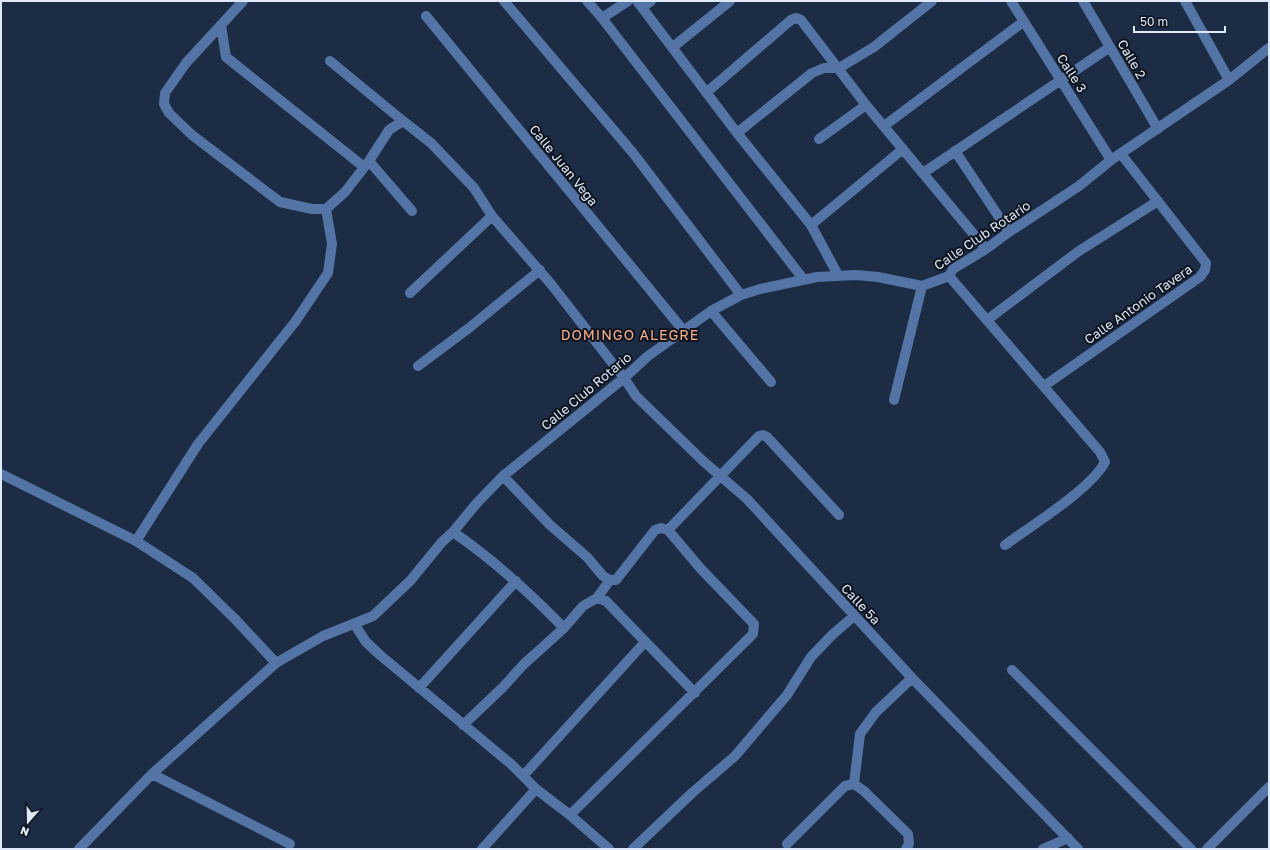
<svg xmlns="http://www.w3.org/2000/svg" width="1270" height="850" font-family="'Golos Text',sans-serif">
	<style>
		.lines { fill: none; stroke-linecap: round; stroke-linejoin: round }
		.minor { stroke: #5374a5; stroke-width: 10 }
		.labels { text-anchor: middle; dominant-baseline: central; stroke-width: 4; stroke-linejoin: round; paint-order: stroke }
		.street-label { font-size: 13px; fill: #dde8f8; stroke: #0d141f }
		.neighbourhood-label { font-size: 14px; letter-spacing: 1px; fill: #f9b08a; stroke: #0d141f }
	</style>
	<rect width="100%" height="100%" fill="#1c2c44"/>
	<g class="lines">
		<path class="minor" d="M243,1L186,63L165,93L164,104L169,113L192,135L280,202L312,209H326L345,192L369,161
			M504,1L633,153L741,295
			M587,1L602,18
			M628,1L602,18L804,280
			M637,1L737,133L811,225L838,275
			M1011,1L1111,160
			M1083,1L1158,129
			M1185,1L1229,80
			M643,7L651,1
			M426,16L683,330
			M221,25L226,57L364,167
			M673,47L730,1
			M330,61L403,121
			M707,92L791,20L796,18L801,20L866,105L986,249
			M884,126L1023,22
			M737,133L812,73L824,68H839L874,47L932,1
			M819,139L866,105
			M955,151L1009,232
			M923,173L1110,47
			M412,211L369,161L389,130L403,121L431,143L474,188L492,216L551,284L624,378L636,396L703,461L747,499L912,678L1078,849
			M811,225L903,149
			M949,276L1100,452L1105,462C1091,489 1031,526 1005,545
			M410,293L492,216
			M711,311L771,382
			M987,320L1079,251L1158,201
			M418,366L469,328L540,270
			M1044,386L1200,277L1205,270L1206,263L1121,154
			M894,400L922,286
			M1,474L136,541L193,578L235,619L276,663
			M503,476L550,525L587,557L603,576L610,580H616L655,530L661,528L668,530L701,569L754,624L753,634L570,815
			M668,530L759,436L763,435L767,437L839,515
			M453,532C494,560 530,593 564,628
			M136,541L198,444L295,322L328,273L332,244L326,209
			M597,598L610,580
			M355,625L366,642L380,655L511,764L536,789L570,815L609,849
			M1012,670L1191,849
			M419,688L516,581
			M463,725L503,687L524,664L564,628L583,606L597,598L606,601L695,693
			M152,774L290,844
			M523,776L645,642
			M854,784L860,734L876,712L912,678
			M854,784L864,791L908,834L909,844L906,849
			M787,844L845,786L854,784
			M79,849L152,774L276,663L323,636L373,616L410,581L442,542L453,532L476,504L503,476L624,378L648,356L711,311L741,295L760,289L817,277L856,275L878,277L922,286L949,276L953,269L986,249L1009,232L1079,186L1111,160L1229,80L1269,48
			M482,849L536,789
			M633,849L692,793L735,756L787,695L811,657L832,635L854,616
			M1043,849L1068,838
			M1207,849L1269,787"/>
	</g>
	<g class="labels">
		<g class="street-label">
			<text transform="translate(1132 59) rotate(60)">Calle 2</text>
			<text transform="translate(1072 73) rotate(57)">Calle 3</text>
			<text transform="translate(564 165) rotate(51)">Calle Juan Vega</text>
			<text transform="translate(982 235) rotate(-34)">Calle Club Rotario</text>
			<text transform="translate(1138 304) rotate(-35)">Calle Antonio Tavera</text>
			<text transform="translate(586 391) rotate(-40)">Calle Club Rotario</text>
			<text transform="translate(861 604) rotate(47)">Calle 5ª</text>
		</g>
		<g class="neighbourhood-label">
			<text x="630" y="334">DOMINGO ALEGRE</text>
		</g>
	</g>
	<rect width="1270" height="850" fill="none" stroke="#dde8f8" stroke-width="4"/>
	<g transform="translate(28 822) rotate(200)" stroke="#0d141f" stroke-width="3" paint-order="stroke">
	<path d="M0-3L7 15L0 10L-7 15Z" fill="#dde8f8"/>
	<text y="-6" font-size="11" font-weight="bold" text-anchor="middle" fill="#dde8f8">N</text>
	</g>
	<path d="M1134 26v6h91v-6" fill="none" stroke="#dde8f8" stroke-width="2"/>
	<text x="1140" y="26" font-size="12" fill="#dde8f8" stroke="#0d141f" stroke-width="3" paint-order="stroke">50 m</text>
</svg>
